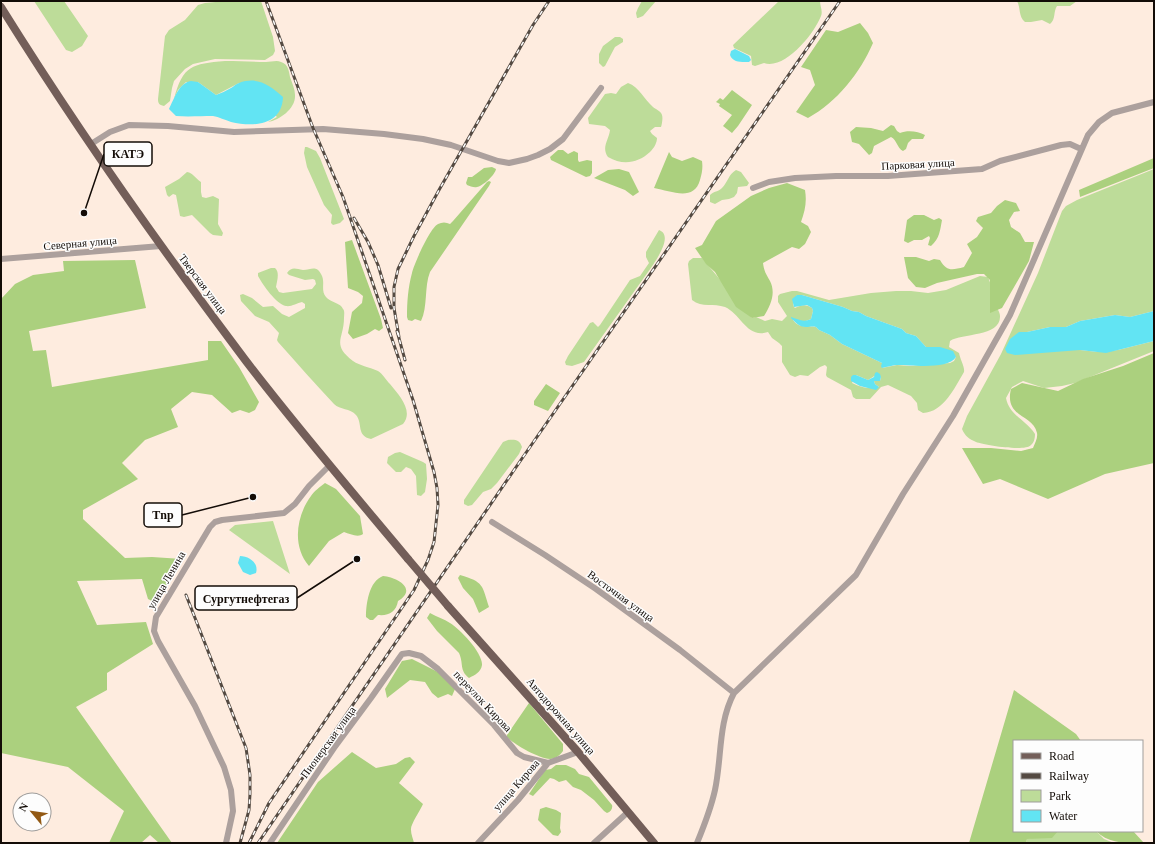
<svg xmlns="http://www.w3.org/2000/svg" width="1155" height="844" font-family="'Times New Roman',serif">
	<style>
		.green { fill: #bddc99; fill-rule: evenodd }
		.forest { fill: #abd07e }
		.water { fill: #62e4f3 }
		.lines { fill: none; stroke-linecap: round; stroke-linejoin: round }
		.minor { stroke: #aca09d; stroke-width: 6 }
		.major { stroke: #735e59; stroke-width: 8 }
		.rail-casing { stroke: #544a42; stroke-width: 3 }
		.rail { stroke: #fdfdfd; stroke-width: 1.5; stroke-dasharray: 4.5; stroke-linecap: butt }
		.major-bridge { stroke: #735e59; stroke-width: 8 }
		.labels { text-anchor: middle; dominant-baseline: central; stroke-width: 3; stroke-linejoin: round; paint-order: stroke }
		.street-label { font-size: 11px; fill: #130c07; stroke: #fdfdfd }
		.leader { fill: none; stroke: #130c07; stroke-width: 1.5 }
		.callout-dot { fill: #130c07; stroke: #fdfdfd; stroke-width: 1.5 }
		.callout { fill: #fdfdfd; stroke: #130c07; stroke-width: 1.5 }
		.callout-label { font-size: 12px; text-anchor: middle; font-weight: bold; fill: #130c07 }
	</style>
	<rect width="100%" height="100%" fill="#feecdf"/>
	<path class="green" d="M34,1H64L88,36L82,46L72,52L66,50Z
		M226,1H261L273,37L275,51L273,55L265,60L215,59L193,64L185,69L174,81L172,88L170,101L164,106C159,105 158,103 158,99L165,36L169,30L185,20L198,5L205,3Z
		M642,1H656L643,16L638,18H637L636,13L638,8Z
		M779,1H820C820,6 823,11 821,16C814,34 785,70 764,63L755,66L752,65L751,56L734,48L733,45Z
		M1017,1H1077L1070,6H1057C1053,12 1056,19 1050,24L1042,20L1031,22H1025C1018,16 1021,8 1017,1Z
		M615,37H620L623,39V42L615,47L605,66L603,67L599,63V54L603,46Z
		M225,61C239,61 252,62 266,62C271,62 277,60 281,62C288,64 289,71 290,77C292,83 295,89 295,95C296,108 280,120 268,122L277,117L239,83L216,95L198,82H186L178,90L174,99C183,65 192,64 225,61Z
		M628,83C639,87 644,99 653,107C655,109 661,111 662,115C663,118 662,124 661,127H655L650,131L652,134L657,138C657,143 654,148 650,152C638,163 623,166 608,157C601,147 609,140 610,130L605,126L589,124L588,118L605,94L611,93L616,94L621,87Z
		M305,147H307L316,151L320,158L344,219L340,223L333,225L331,223L332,215L324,205L307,167L304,153Z
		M1154,169V311L1130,317L1115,315L1080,321L1066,327H1050L1027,332H1019L1080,350L1098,352L1118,350L1154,341V351L1075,383L1062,386L1044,388L1023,381L1012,387L1006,398C1009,415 1026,420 1035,434C1035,438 1034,443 1031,445C1025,452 984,445 976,442C969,439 965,436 962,429L967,416L1001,354L1038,273L1062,211L1066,206L1077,200Z
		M736,170L741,172L749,183L747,186L738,187L737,193L734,197L729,199L722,200L715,204L710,202V195C714,191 718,192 722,188C728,182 728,175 736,170Z
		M187,172C193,173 196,179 201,182V192L202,197L206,198L213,196L219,199L218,224L223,233L222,236L213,235L210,233L192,215L184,217L180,216L176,195L173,194L169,197L167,195L165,187L179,179Z
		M659,230C673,235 658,257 653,265L584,362L572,366L566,365L565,362L568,356L590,323L593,322L598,327L600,325L630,280L640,276L649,263L646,257V252Z
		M693,258H702L752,318L756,317L765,321L772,319L782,321L787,316L778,302V296L780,294L792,291H797L829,300L871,293L896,291H911L928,293L946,290L980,276L988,277C992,286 993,296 996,305C997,309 1000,312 1000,316C1001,337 962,333 950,341L949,347L959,353C960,359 965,367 964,372C955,387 944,412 923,413L918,410L917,403L911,396L888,385L881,387L870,399H856L853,397L851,390L827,377L826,375L827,367L825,365L820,367L808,376L800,375L795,377L790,375L782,362V346L779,343L772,338L768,332C747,339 741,314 725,307C714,303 702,308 692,300L688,264L689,261ZM797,295H802L843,307L852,311L859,312L866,316L902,329L906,333L916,336L926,347H933L956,357L954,361L950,363L910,366L897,365L882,368V363L842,344L830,335L819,330L816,327C807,325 799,329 793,320L795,319L803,322L811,319L813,311L812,308C805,304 802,305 795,308L794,307L793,304ZM856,375L868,380L876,375L881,377L880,381H874L875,384L879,387C869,389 862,388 852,383Z
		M271,268H275C280,272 277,281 276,287L279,292L283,293L312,289L316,284L315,280L313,279L305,280L289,275L287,273C292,266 296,269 303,270C311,270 316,265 321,274C326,282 320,290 326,297C330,302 341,303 343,309C345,311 344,315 344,318C344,339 331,344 353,361C360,366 370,367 378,371C383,374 386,380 390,384C399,395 414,411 403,424L371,439C356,436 363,423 356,415C350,408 340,410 334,404C315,384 297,363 278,342L277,340L279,333L269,322L255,316L241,301L240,295L243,294L252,298L263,307L273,306L282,314L289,317L305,308V304L302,302C297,303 291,307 286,306C276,304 263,285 258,276V273Z
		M508,440C515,439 520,440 522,447L519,454L497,483L491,489L483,492L472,505L468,506L464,504V500L499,448L503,442Z
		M400,452L423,462L426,464L427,479L425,492L421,496L417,495L416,476L411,469L406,467L401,472H396L387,463L388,457L395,453Z
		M273,521L290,574L229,530L235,525Z
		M1058,831H1096L1104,839L1114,843H1026L1027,839L1037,837Z"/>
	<path class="forest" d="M860,23L868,33L873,43C860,73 837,102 808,118L796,112L815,85L810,70L801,67L826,30L838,32Z
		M732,90L752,105L738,126L732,133L723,126L732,115L719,106L720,104L716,102L720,98L723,100Z
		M891,125L894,126L897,131L900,133C907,130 918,131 925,135L923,139H912L908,143L906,149L903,151C897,148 897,140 891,137L874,146L872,153L869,155L859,144L852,142L850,132L856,127L871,128L883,131Z
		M558,150H563L568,154L574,151L578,153V160L579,162L587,160L592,161V173L590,176L586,177L551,160L550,157Z
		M669,152L672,157L682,161L693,157L702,161C703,168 702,173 700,180C694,202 671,191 654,188Z
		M1154,158V168L1080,197L1079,190Z
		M492,167L496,169C495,175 483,186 477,187C474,188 470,186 467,185L466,183L468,177H472L484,168Z
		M619,169L629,172L639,192L633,196L625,190L594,178L608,170Z
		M489,181L491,182L489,186L430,272C424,287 428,307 421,321L415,319L412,321L408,320L407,317C407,302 408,288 412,273C414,264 430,228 438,224C442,222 446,222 450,224L453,221L487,182Z
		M787,183L805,190C807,202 805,211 801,222L808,226L811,232L805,244L799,249L792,247L763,263C764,271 766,274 770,281C776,293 771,305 764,316L752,318L736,307L715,272L706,264L695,248L702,245L716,221L751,196L769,188Z
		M1005,200L1016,203L1020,211L1014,212L1009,220L1011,227L1020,233L1025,242H1034L1029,261L1002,308L990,313V280L984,274H977L937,283L925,288L916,287L908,278L904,257H916L929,261L934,259L940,260C947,272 952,270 964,267L972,253L967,244L977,237L983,228L976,221L978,217L991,213L997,206Z
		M914,215H924L934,220L939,218L942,220C940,230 940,238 931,246L928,245L930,238L929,236L922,240H914L908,243L904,241L907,220Z
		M352,240L381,319L383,328L379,331L375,329L367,334L353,339L348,333L352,312L362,303L363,296L358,292L348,288L345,242Z
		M135,260L146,308L29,331L33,351L46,350L52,387L208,360V341H221L239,367L259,402L255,410L249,413L240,410L232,413L212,395L192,392L171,409L178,427L145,440L122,463L138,479L83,510V519L125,558L152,557L182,559L156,603L148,599L142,579L77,581L97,625L146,622L153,644L107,673V690L76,707L172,843H159L150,835L141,843H109L124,811L68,767L1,753V299L15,284L33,275L64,271L63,261Z
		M1154,353V463L1105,474L1048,499L1000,479L983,484L962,448H991L1021,451L1033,448C1035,443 1038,438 1037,433C1033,414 1004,418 1011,389L1022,383L1058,391L1083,379L1123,366Z
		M546,384L560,393L548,411L534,405V401Z
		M325,483L336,489L360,516L363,534C358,538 350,534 344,532L329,541L309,566C292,547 296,516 311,496C314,491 320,487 325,483Z
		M460,575C484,582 482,585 489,607L479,613L473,599L463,588L458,578Z
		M383,576C397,577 418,589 398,601C396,612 389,616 378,615L373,620H370L366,617C366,604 369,581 383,576Z
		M430,613C437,617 444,619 450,623C460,629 483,653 482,665C481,672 475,675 469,678C459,670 464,664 459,653L437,631L427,618Z
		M412,659L440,673L455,689L452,696L448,694L438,698L432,693L425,682L410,680L387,698L385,689L402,661Z
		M1014,690L1076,734L1081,741H1014V831H1058L1052,838L1027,839L1026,843H969Z
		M529,703L563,744V751C560,755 556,759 550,759C538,758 515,745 507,737V735Z
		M352,752L376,768L396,764L405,758L410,757L415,762L399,783L423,804C420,811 410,825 411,830C411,834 413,839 414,843H277L318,782Z
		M556,765H566L575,769L579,774L589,777L612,805C613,808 611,812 607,813L604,811L594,800L581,790L573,787L566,780L559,782L554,779L550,778L533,796L529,794L545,770L551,769Z
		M546,807L556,810L561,813L560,828L561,832L558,836L553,835L538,820L540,809Z
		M1096,831H1133L1144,843C1126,843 1109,844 1096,831Z"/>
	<path class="water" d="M735,49L749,56L751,60L749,62C742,62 733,63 730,55L731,51Z
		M191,81L198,82L216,95C221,93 226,91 231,88C233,87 236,84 239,83C257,76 270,85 283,97C282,126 253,127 231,122C225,120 219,117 213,116C201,116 188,117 176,116L169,109C174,99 179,83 191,81Z
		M797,295H802L843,307L852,311L859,312L866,316L902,329L906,333L916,336L926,347H940L953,351L956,357C948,370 912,365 898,365C893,365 887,367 882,368L881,366L882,363L842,344L830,335L819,330L816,327C812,326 810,327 806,327C799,327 795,322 791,318V317C798,319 803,323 811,319L813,311L812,308L807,305L794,307L792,299Z
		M1154,311V341L1106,353L1080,350L1015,355L1007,353L1005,349L1010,339L1019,332H1027L1050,327H1066L1080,321L1115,315L1130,317Z
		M877,372L880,374L881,377L880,381H874L875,384L879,387L876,390L860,386L851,381V377L853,375H856L868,380L874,377L875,373Z
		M240,556C249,556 259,563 256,573L250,575L243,572L238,563Z"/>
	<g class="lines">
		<path class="minor" d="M91,144L110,132L129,125L168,126L234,132L323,129L384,134L423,139L451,145L498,161L509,163L527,159L538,155L550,149L563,139L601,88
			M753,188L769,182L795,178L836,176H888L982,169L1000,161L1061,145L1070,144L1081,149
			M1,259L161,246
			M492,522L545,555L596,589L680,650L734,693
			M226,843L233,811L231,790L224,767L195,706L158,641L154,631L156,617L210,527L215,522L222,520L284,513L295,504L309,486L330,465
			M270,843L334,748L371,698L402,654L409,653L421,656L438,669L494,725L517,753L524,757L548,763
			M478,843L518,800L548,763L578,752
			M594,843L628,812
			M697,843C704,826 711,808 715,790C722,757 718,723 734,693L856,575L903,494L953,416L1010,315L1088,135L1099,122L1112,113L1154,102"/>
		<path class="major" d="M1,7C77,129 160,247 246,361C298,429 353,493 408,559
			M448,606L578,752L654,843"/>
		<defs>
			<path id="rail" d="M354,218L368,242L378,265L391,308
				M397,331L405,360
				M399,337L394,308V287L398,269L414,236L439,190L533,25L549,1
				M186,595L246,748L250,775V794L249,810L240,843
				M249,843L269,803L414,590L428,560L434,542L438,505L437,488L434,472L413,400L343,197L313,128L266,1
				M258,843L523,457L840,1"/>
		</defs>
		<use href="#rail" class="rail-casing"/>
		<use href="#rail" class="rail"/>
		<path class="major-bridge" d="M408,559L448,606"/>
	</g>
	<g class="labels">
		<g class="street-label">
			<text transform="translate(918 164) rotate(-3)">Парковая улица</text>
			<text transform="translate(80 243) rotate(-5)">Северная улица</text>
			<text transform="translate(203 284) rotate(53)">Тверская улица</text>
			<text transform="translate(166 580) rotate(-60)">улица Ленина</text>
			<text transform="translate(621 596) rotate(36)">Восточная улица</text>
			<text transform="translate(483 701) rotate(47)">переулок Кирова</text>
			<text transform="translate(561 716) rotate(49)">Автодорожная улица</text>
			<text transform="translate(328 742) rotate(-54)">Пионерская улица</text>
			<text transform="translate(516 785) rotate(-49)">улица Кирова</text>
		</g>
	</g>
	<path class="leader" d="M84 213L104 154M253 497L182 515M357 559L297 598"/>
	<g class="callout-dot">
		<circle cx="84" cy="213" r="4"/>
		<circle cx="253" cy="497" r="4"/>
		<circle cx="357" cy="559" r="4"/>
	</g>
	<g class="callout">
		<rect x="104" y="142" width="48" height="24" rx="4"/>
		<rect x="144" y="503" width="38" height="24" rx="4"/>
		<rect x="195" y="586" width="102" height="24" rx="4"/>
	</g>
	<g class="callout-label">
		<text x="128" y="158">КАТЭ</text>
		<text x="163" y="519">Tnp</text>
		<text x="246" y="603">Сургутнефтегаз</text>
	</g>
	<rect width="1155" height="844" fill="none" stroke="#130c07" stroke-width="4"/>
	<rect x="1013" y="740" width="130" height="92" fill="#fdfdfd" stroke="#9f9d9b"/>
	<rect x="1021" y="753" width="20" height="6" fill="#735e59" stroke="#9f9d9b"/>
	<text x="1049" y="760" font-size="12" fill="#130c07">Road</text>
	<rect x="1021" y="773" width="20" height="6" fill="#544a42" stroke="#9f9d9b"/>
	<text x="1049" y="780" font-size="12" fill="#130c07">Railway</text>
	<rect x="1021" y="790" width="20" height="12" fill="#bddc99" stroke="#9f9d9b"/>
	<text x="1049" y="800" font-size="12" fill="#130c07">Park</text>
	<rect x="1021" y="810" width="20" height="12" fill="#62e4f3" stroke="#9f9d9b"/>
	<text x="1049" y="820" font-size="12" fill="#130c07">Water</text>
	<g transform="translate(32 812) rotate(299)"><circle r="19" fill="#fdfdfd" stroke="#9f9d9b"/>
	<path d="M0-3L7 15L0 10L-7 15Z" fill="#925914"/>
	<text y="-6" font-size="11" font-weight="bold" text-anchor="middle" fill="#130c07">N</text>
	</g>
</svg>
